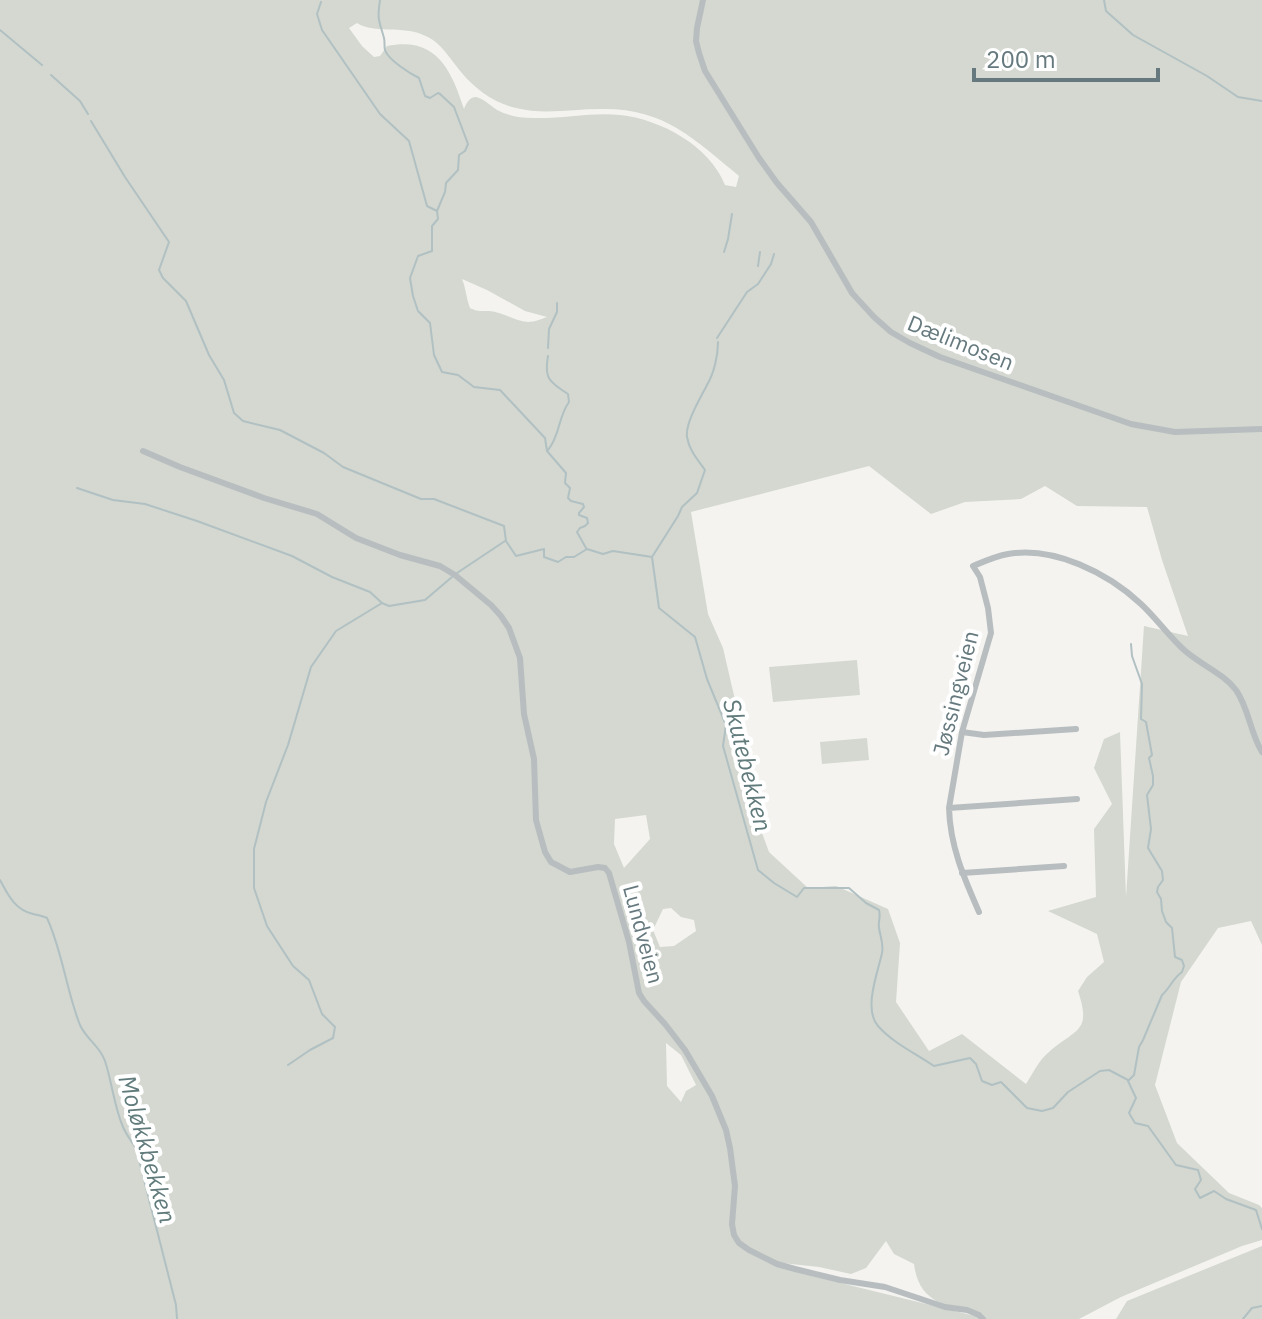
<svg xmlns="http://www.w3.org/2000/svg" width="1262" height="1319" font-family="'IBM Plex Sans',sans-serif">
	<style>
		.green { fill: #d4d8d0; fill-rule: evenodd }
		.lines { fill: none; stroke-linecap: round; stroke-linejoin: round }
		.stream { stroke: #b1c0c2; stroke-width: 2 }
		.minor { stroke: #b8bec0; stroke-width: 6 }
		.labels { text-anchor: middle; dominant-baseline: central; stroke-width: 8; stroke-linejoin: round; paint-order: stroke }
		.street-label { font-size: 22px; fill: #65797e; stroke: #fff }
		.water-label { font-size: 24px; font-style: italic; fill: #617b7c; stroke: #fff }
	</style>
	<rect width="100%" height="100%" fill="#f4f3f0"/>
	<path class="green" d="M0,0H1262V945L1251,921L1218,928L1181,982L1155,1085L1177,1143L1229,1193L1259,1205L1262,1208V1240L1242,1246L1121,1297L1079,1319H0ZM357,23C378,36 406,22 433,40C444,48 452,61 461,72C475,89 494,103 516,108C543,115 573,109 601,109C664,108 693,138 739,176L736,187L725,185C710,146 660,119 620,115C592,112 562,119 533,118C520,118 509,116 497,110C491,106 483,98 476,97C469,97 466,104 464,109C451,69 436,36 387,46L380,56L374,57L362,46L349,28ZM462,279L487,290L525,311L547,317C541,319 535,322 528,322C515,321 503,312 489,311C481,311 478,312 470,308C466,298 466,288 462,279ZM869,466L931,514L965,502L1021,499L1045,486L1077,506L1147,507L1162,560L1188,636L1144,626L1126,897L1120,732L1104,739L1094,768L1112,804L1094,829L1096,897L1048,911L1097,934L1104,962L1087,977L1078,991C1092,1033 1076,1028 1049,1052C1039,1060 1033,1073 1026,1084L962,1034L929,1051L896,1002L900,943L888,909L836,886L808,888L769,852L735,760L745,743L723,648L708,614L691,512ZM646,815L650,839L624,868L614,844L615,819ZM671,908L681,917L694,920L696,931L674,946L660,947L653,930L663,909ZM666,1043L681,1055L696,1085L686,1091L681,1102L667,1086ZM886,1241L894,1254L914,1264C919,1303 945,1305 977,1315L975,1316L804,1274L782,1263L819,1267L851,1274L866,1268Z
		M857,660L860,695L773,702L769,667Z
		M867,738L869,760L822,764L820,742Z
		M1262,1246V1319H1092H1116L1127,1301Z"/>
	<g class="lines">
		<path class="stream" d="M380,0C377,20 379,20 384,38C385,42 384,46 385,50C388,60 411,74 419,78L425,96L430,98L438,93L440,94L454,107L468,144L465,151L459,155L458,170L446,183L445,192L437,211
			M1104,0L1106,11L1133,35L1207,76L1238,97L1262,101
			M321,2L317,14L322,30L380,114L409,141L427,206L437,211L438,219L432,226V251L418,256L410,278L413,296L418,311L430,323L434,355L442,372L458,375L474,387L500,390L545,438L547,451L566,473L565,483L570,488L568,498L571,501L583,504L584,507L579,513V515L587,518L588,523L585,526L580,528L577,532L586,548
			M0,30L42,65
			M51,75L80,101L88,114
			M91,121L125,177L169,242L159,270L163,278L186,301L209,355L224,380L234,413L243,421L280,430L324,453L343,467L421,499H434L504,526L506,541L516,556L544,549V557L558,562L566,557H574L587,549L603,554L613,551L652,557L659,608L695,637L707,679L726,725L723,746L758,870L774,883L797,897L804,888H849L866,903L879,910C881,917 878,921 879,928C880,936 884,944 882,953C878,972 863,1009 878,1026C893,1043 915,1053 934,1066L970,1058L976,1064L982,1081L992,1085L1001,1082L1027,1108L1042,1111L1053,1108L1068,1092L1100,1071L1109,1070L1128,1080
			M724,252L728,239L732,214
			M758,266L760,252
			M717,338L747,292L758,284L771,264L774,254
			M548,348L549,329L557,312V303
			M548,356C544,378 549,382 568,394L569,402C558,417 560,436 548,450
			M77,488L113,500L145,504L197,521L292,556L332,577L370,592L382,603L389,606L425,600L452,577
			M652,557L678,516L682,507L697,493L705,470C698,460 689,450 687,437C685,423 701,397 707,385C714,373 718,356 718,342
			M457,573L505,541
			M0,880C8,895 15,910 33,914C38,915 43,916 47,918C63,953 66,990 80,1025C86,1039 100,1046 105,1061C112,1082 114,1106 123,1127C126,1134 131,1141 136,1148L176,1305L177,1319
			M288,1065L310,1050L333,1038L335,1027L322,1014L309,980L293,966L267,926L254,888V849L266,802L288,745L311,667L336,631L382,603
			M1129,1080L1134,1075L1139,1047L1143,1040L1162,995C1170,988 1173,978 1182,972L1184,966L1182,960L1175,957L1172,928L1166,922L1162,911L1161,899L1157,892L1158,887L1163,880L1162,871L1148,848L1151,829L1147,795L1153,785V776L1149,758L1152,755L1146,722L1141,719L1142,684L1132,656L1131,644
			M1128,1081L1136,1098L1129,1113L1135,1123L1148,1126L1176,1165L1198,1170L1201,1180L1195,1189L1200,1198L1214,1191L1226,1199L1256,1210L1262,1229
			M1243,1319L1252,1308L1262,1306"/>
		<path class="minor" d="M703,0L697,28L696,41L699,53L705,71L759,158L777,183L811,222L852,293L874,317L891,332L910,343L940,357L1131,424L1175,432L1262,429
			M143,451L180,467L264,498L317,514L356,538L400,555L440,566L455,575L491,605L501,616L509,628L520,658L524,714L534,759L536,820L545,852L551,862L570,872L598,867L605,868L609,873L629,942L639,993L644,1001L665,1024L685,1050L712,1096L726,1130L730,1148L735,1186L732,1224L734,1235L739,1243L749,1250L777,1264L795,1269L840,1280L885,1287L945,1307L967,1310L979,1315L983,1319
			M962,732L984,735L1076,729
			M949,808L1077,799
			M962,873L1064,866
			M979,912C964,878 950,846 949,808L962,732L991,633L988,608L980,577L973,566C985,561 996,556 1008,554C1054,546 1108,573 1141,604C1156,618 1168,635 1183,649C1199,664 1223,673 1236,690C1249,709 1250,732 1262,752"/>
	</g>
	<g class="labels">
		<g class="street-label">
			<text transform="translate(961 342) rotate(22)">Dælimosen</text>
			<text transform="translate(955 693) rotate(-76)">Jøssingveien</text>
			<text transform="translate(644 934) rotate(75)">Lundveien</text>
		</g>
		<g class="water-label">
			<text transform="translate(748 765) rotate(76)">Skutebekken</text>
			<text transform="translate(148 1149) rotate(74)">Moløkkbekken</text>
		</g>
	</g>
	<path d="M974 68v12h184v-12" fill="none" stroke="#65797e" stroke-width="4"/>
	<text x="986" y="68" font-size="24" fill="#65797e" stroke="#ffffff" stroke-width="6" paint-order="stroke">200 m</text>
</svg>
